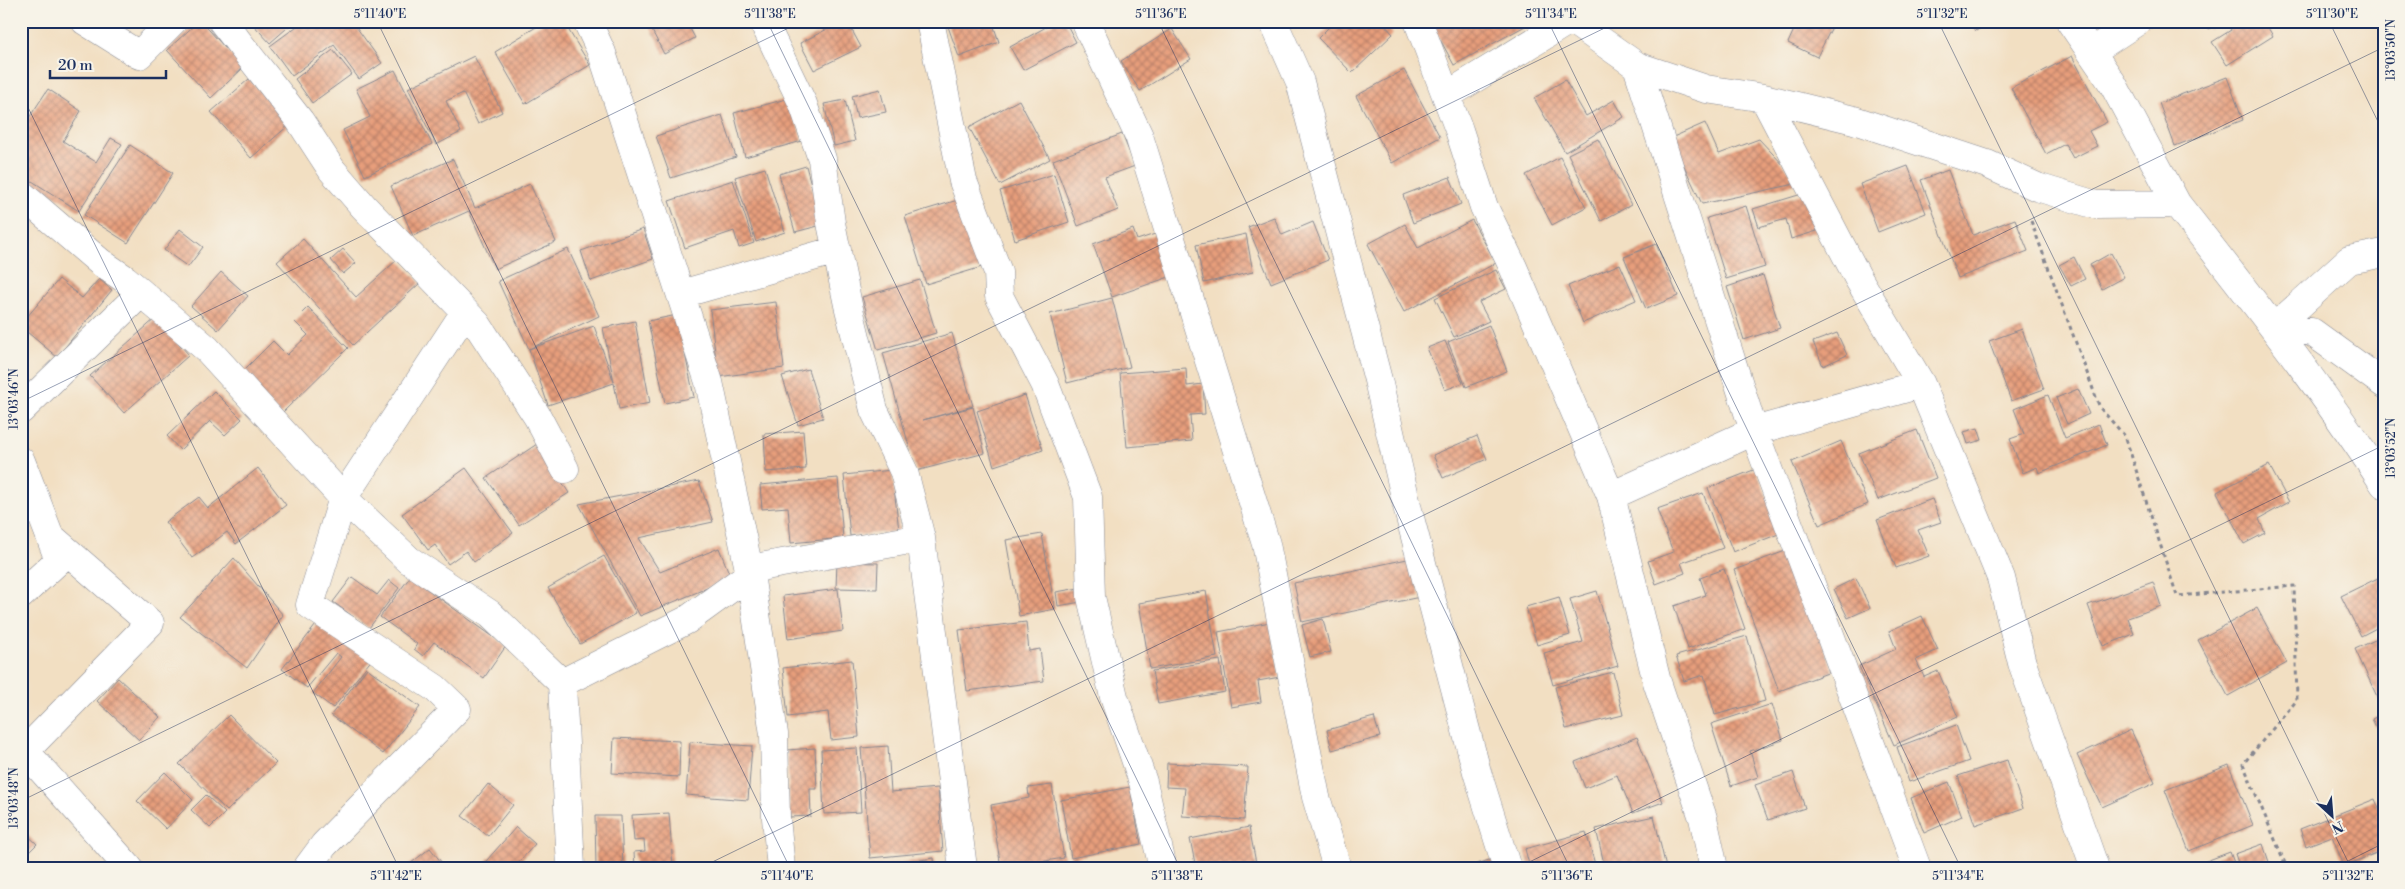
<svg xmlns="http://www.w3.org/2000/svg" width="2405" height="889" font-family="'Libre Bodoni',serif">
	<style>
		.building { fill: url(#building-cross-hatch) }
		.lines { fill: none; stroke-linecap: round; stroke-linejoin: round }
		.minor-casing { stroke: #868790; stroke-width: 29 }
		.path { stroke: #868790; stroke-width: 3; stroke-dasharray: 4 4; stroke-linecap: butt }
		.minor { stroke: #fff; stroke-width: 28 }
		.ticks { fill: none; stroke: #1b2f5e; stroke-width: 1; stroke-opacity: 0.45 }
		.neatline { fill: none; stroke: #1b2f5e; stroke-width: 2 }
		.ticks-label { font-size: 12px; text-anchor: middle; fill: #1b2f5e }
	</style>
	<defs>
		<pattern id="building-cross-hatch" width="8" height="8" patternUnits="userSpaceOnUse" patternTransform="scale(1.25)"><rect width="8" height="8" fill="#e79e7c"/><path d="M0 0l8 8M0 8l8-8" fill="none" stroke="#ba8169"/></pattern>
	</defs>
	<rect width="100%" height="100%" fill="#f7f3e8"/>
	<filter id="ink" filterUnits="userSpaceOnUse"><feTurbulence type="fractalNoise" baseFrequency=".02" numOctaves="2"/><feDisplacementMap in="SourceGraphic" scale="10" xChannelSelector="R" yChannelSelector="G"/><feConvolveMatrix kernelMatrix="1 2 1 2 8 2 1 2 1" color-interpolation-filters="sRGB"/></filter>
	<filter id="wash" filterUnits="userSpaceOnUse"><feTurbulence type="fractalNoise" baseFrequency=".0096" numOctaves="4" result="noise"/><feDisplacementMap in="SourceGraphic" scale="20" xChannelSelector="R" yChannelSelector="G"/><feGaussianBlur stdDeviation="1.12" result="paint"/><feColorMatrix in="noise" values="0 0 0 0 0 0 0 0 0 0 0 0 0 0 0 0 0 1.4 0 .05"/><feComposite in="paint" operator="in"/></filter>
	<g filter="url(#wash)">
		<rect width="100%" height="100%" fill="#f2dfc2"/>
		<g id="blocks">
			<path class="building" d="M199,21H201L243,68L211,98L167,50Z
				M250,21H295L270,43Z
				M304,21H352L382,63L359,79L334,45L292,76L270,46Z
				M546,21H563L590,65L525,104L495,52Z
				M647,21H686L695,38L664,54Z
				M843,21H847L861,47L814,70L800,43Z
				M946,21H992L999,42L959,57Z
				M1057,21H1065L1076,42L1023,70L1010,47Z
				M1335,21H1381L1393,34L1352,73L1318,38Z
				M1430,21H1462L1464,25L1470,21H1522L1525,26L1454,65Z
				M1798,21H1825L1833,25L1817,57L1788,43Z
				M1970,21H1992L1976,31Z
				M2204,21H2221L2209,29Z
				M2226,21H2264L2273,36L2227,65L2212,42L2231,30Z
				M1172,29L1191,59L1140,91L1121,61Z
				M333,50L352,74L312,103L295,79Z
				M474,56L502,112L478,124L463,93L446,101L461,132L436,145L408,88Z
				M2072,56L2107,122L2089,131L2097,146L2073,158L2065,144L2046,154L2011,88Z
				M395,70L432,144L365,176L343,130L370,117L356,89Z
				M1404,70L1440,137L1392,163L1356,96Z
				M2227,77L2243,120L2175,146L2159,103Z
				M249,79L289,125L251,158L211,112Z
				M1565,80L1586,116L1614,100L1624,117L1565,152L1534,98Z
				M48,89L81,111L63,141L96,162L111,138L122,144L79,211L21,174V130Z
				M880,89L886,112L857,118L852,96Z
				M790,98L802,141L745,157L734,113Z
				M845,100L855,141L834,146L824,104Z
				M1019,100L1050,159L1000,185L969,127Z
				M722,115L736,157L671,178L656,136Z
				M1705,123L1719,154L1759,139L1800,183L1702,204L1671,138Z
				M1122,134L1135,166L1105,177L1118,210L1078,226L1053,160Z
				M1598,139L1631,205L1601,221L1568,154Z
				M130,145L173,173L128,243L84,215Z
				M1560,157L1586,207L1552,225L1526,175Z
				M453,159L475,208L530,184L556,242L495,269L469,211L413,236L391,186Z
				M806,166L822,225L795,232L779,174Z
				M1908,166L1926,213L1878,232L1860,184Z
				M765,168L785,232L756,242L735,177Z
				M1948,170L1973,235L2015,219L2028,251L1958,278L1921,180Z
				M1054,174L1069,222L1015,240L1000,191Z
				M1450,177L1461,204L1413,223L1403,195Z
				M733,180L754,243L739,248L734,231L685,248L669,201Z
				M1805,193L1817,231L1791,239L1786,219L1759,227L1753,209Z
				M961,199L982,267L926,284L905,216Z
				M1746,206L1765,267L1726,279L1707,218Z
				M1274,217L1282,235L1313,222L1328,260L1271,283L1248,227Z
				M1472,220L1496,263L1404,312L1368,244L1405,224L1418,248Z
				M180,229L203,247L188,267L164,250Z
				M643,229L653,259L591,281L581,251Z
				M1133,229L1137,240L1158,233L1172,276L1112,297L1093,244Z
				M1246,234L1253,272L1204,283L1196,245Z
				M303,239L356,297L398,259L420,283L353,345L277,262Z
				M1656,244L1678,296L1646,309L1624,257Z
				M343,249L356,263L343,274L331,260Z
				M568,249L599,316L529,349L498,281Z
				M2111,253L2124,277L2102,289L2090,265Z
				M2074,257L2085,279L2071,286L2059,265Z
				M1620,264L1636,300L1583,323L1568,286Z
				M1496,270L1506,289L1479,302L1489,321L1454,337L1435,298Z
				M221,272L248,296L218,330L191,306Z
				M1763,275L1780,328L1744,340L1727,287Z
				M59,279L82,298L99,279L112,290L57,357L21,327V324Z
				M920,280L936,333L878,350L862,297Z
				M1112,298L1130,367L1067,383L1050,314Z
				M776,302L784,368L718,377L710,310Z
				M308,307L348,348L280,415L240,374L273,341L287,355L308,335L294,321Z
				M677,315L694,397L665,403L648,321Z
				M156,318L189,355L124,413L90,376Z
				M635,321L650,403L619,409L614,383L548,405L529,349L594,326L614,382L603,328Z
				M1489,325L1507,371L1466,387L1448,342Z
				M2022,329L2044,389L2011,401L1989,341Z
				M952,333L973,406L923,420L973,407L985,453L916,471L883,353Z
				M1837,333L1847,355L1823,366L1813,342Z
				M1445,341L1463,383L1445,390L1427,348Z
				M1186,368L1187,386L1203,384L1205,414L1190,415L1192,441L1127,447L1120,373Z
				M808,369L823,418L798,425L782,376Z
				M2078,389L2089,414L2067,424L2056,398Z
				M214,391L242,419L225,435L210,421L180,450L167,436Z
				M1025,395L1043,450L994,466L977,411Z
				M2048,395L2065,438L2099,424L2107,445L2039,473L2037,467L2023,473L2010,439L2024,434L2014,409Z
				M1978,428L1982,440L1968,444L1964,432Z
				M1917,430L1936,478L1878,500L1859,453Z
				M803,431L806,469L766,472L764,434Z
				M1477,436L1487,459L1443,478L1433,455Z
				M1841,441L1868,504L1819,525L1792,462Z
				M537,444L569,493L519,525L486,478Z
				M2269,465L2289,502L2259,519L2265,533L2244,544L2217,492Z
				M258,468L286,505L236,544L227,532L192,558L165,522L199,497L208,508Z
				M466,468L513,533L474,562L466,551L448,564L435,545L428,550L402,514Z
				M1756,469L1781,533L1733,552L1708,488Z
				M892,470L899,531L850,536L844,475Z
				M838,478L843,538L791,543L788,507L762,509L760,485Z
				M699,481L713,522L639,538L660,572L719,548L731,578L640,616L579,504Z
				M1703,493L1723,548L1681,563L1685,573L1656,584L1648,561L1673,552L1657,509Z
				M1932,499L1941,522L1918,530L1929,556L1896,568L1877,520Z
				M1042,534L1055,609L1019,616L1006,540Z
				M1788,550L1833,671L1779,691L1734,570Z
				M604,556L636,613L580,644L548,588Z
				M234,558L283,615L247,668L180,617Z
				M1412,558L1420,597L1302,622L1294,583Z
				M837,562L878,563L877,589L836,588Z
				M1724,569L1745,629L1688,649L1674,606L1706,595L1700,578Z
				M2384,575V624L2361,636L2341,596Z
				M352,577L377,595L389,580L399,588L369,628L333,602Z
				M410,577L506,646L484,678L434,642L423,656L414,649L417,644L380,617Z
				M1856,578L1870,608L1848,618L1834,589Z
				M2153,582L2161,606L2128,618L2134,634L2103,646L2088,605Z
				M1079,588L1081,602L1058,606L1056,592Z
				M838,589L843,631L788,639L783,596Z
				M1206,591L1217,657L1150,669L1139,603Z
				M1597,591L1618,666L1553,685L1544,653L1583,642L1570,599Z
				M1559,597L1570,635L1537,645L1526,607Z
				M2257,608L2287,663L2228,696L2198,640Z
				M1922,616L1938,650L1916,660L1924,677L1938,671L1958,717L1894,745L1859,666L1896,649L1889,631Z
				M322,617L373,658L333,708L313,693L341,657L336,653L307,688L282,669Z
				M1323,619L1331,652L1310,657L1302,625Z
				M1026,622L1029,651L1040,649L1044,681L967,691L959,630Z
				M1270,622L1280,677L1258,681L1261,702L1231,707L1218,632Z
				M1747,636L1765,701L1715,715L1704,675L1684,681L1676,656Z
				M2384,636V702L2380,703L2355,649Z
				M852,660L859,737L831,740L828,712L788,717L783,668Z
				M1220,660L1225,692L1158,704L1152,671Z
				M367,668L420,707L383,754L331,715Z
				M1613,672L1623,715L1566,729L1555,687Z
				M118,678L160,717L139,740L97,701Z
				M1772,704L1783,740L1750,751L1758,777L1731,786L1711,724Z
				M2384,713V743L2372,719Z
				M229,715L276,763L227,811L179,764Z
				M1374,717L1380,737L1332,750L1327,730Z
				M1956,725L1969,761L1909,782L1897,747Z
				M2131,730L2155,783L2102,807L2077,755Z
				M1637,737L1663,802L1633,813L1617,775L1585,788L1575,762Z
				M614,738L680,741L679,777L612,773Z
				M690,742L752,746L748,800L686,795Z
				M888,746L891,792L938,788L943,851L870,858L861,748Z
				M815,748L817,789H810L811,816L790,817L787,750Z
				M857,748L861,812L824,814L821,750Z
				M2007,760L2023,808L1975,825L1958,776Z
				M1167,763L1248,767L1244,820L1182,816L1185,788L1166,787Z
				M2229,765L2253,825L2189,851L2165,790Z
				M165,772L193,800L166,829L137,801Z
				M1793,772L1805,808L1768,820L1755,785Z
				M1949,782L1962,816L1924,833L1911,798Z
				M488,784L513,805L488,836L462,816Z
				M1052,785L1064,858L1001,868L991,805L1029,798L1028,788Z
				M1130,787L1141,844L1071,858L1061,800Z
				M206,795L225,813L210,828L191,810Z
				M2375,799L2384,821V850L2344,866L2332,836L2306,846L2300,829Z
				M669,813L673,868H635L634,852L645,851L644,840L634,841L632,815Z
				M595,816H621L623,868H596Z
				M1654,816L1666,868H1605L1596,829Z
				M516,827L535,844L514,868H480Z
				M1249,827L1257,868H1196L1190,839Z
				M21,829L37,844L21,860Z
				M1586,832L1596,868H1530L1525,849Z
				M2263,844L2271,868H2240L2235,854Z
				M430,848L446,868H405Z
				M2230,852L2236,868H2188Z
				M934,858L935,868H870V867Z
				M1492,859L1495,868H1468V867Z"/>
		</g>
	</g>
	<g filter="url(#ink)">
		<use href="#blocks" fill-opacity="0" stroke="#868790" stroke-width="1"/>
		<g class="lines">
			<defs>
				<path id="minor" d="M85,21L139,55L173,21
					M222,21L300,121L332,170L364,207L477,324L537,416L565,469
					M587,21L602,53L709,382L750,574L774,734L776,818L781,868
					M763,21L803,104L822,159L831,223L848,305L874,410L904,472L921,538L963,868
					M930,21L963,181L998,272L999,296L1045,384L1088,497L1091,597L1114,697L1143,782L1163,868
					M1085,21L1139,136L1266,544L1316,797L1337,868
					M1273,21L1300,82L1378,380L1409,514L1477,772L1507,868
					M1418,21L1459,130L1484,207L1513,267L1611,496L1657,682L1703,818L1714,868
					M1573,21L1637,66L1706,89L1764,98L1854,120L1987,164L2037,187L2096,205L2177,204C2249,295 2320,386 2384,484
					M2070,21L2113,84L2177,204
					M2091,52L2138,21
					M1637,66L1754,431L1917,868
					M1446,96L1568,21
					M21,194L100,262L125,279L207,349L343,498L409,560L490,614L562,683L571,868
					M681,294L837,250
					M2275,327L2349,260L2384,253
					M2275,327L2312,332L2384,384
					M1921,384L2001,578L2022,663L2095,868
					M21,410L141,293
					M21,461L59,560L21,595
					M1611,496L1754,431L1921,384L1858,278L1764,98
					M50,536L150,623L25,751L129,868
					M562,683L687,620L760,567L921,538
					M307,868L324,845L457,709L435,688L310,605L343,498L465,312"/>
			</defs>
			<use href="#minor" class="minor-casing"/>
			<path class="path" d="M2031,221L2100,408L2125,436L2177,596L2294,586L2297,700L2243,764L2287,868"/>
			<use href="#minor" class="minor"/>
		</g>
	</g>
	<path class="ticks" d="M377,21L790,868M767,21L1180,868M1158,21L1570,868M1548,21L1961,868M1938,21L2351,868M2329,21L2384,134M21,93L399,868M21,402L803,21M21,801L1619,21M700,868L2384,47M1517,868L2384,445M2334,868L2384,843"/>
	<rect width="2405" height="889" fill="none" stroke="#f7f3e8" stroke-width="55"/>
	<g transform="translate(2332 816) rotate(154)" stroke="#f7f3e8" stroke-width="4" paint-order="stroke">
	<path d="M0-4L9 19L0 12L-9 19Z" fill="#1b2f5e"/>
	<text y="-8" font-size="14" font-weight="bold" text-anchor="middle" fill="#1b2f5e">N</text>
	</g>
	<path d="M50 70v8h116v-8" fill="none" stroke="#1b2f5e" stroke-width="2.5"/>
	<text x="58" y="70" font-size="15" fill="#1b2f5e" stroke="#f7f3e8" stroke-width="4" paint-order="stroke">20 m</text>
	<rect x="28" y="28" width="2350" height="834" class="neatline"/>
	<g class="ticks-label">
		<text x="380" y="18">5°11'40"E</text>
		<text x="770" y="18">5°11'38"E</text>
		<text x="1161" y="18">5°11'36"E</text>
		<text x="1551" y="18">5°11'34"E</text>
		<text x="1942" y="18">5°11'32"E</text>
		<text x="2332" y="18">5°11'30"E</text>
		<text transform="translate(2391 50) rotate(-90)" y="4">13°03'50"N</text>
		<text transform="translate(14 399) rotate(-90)" y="4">13°03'46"N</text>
		<text transform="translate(2391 448) rotate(-90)" y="4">13°03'52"N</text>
		<text transform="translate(14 798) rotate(-90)" y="4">13°03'48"N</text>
		<text x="396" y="880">5°11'42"E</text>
		<text x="787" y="880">5°11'40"E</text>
		<text x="1177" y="880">5°11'38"E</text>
		<text x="1567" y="880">5°11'36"E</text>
		<text x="1958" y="880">5°11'34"E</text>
		<text x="2348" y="880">5°11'32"E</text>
	</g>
</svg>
